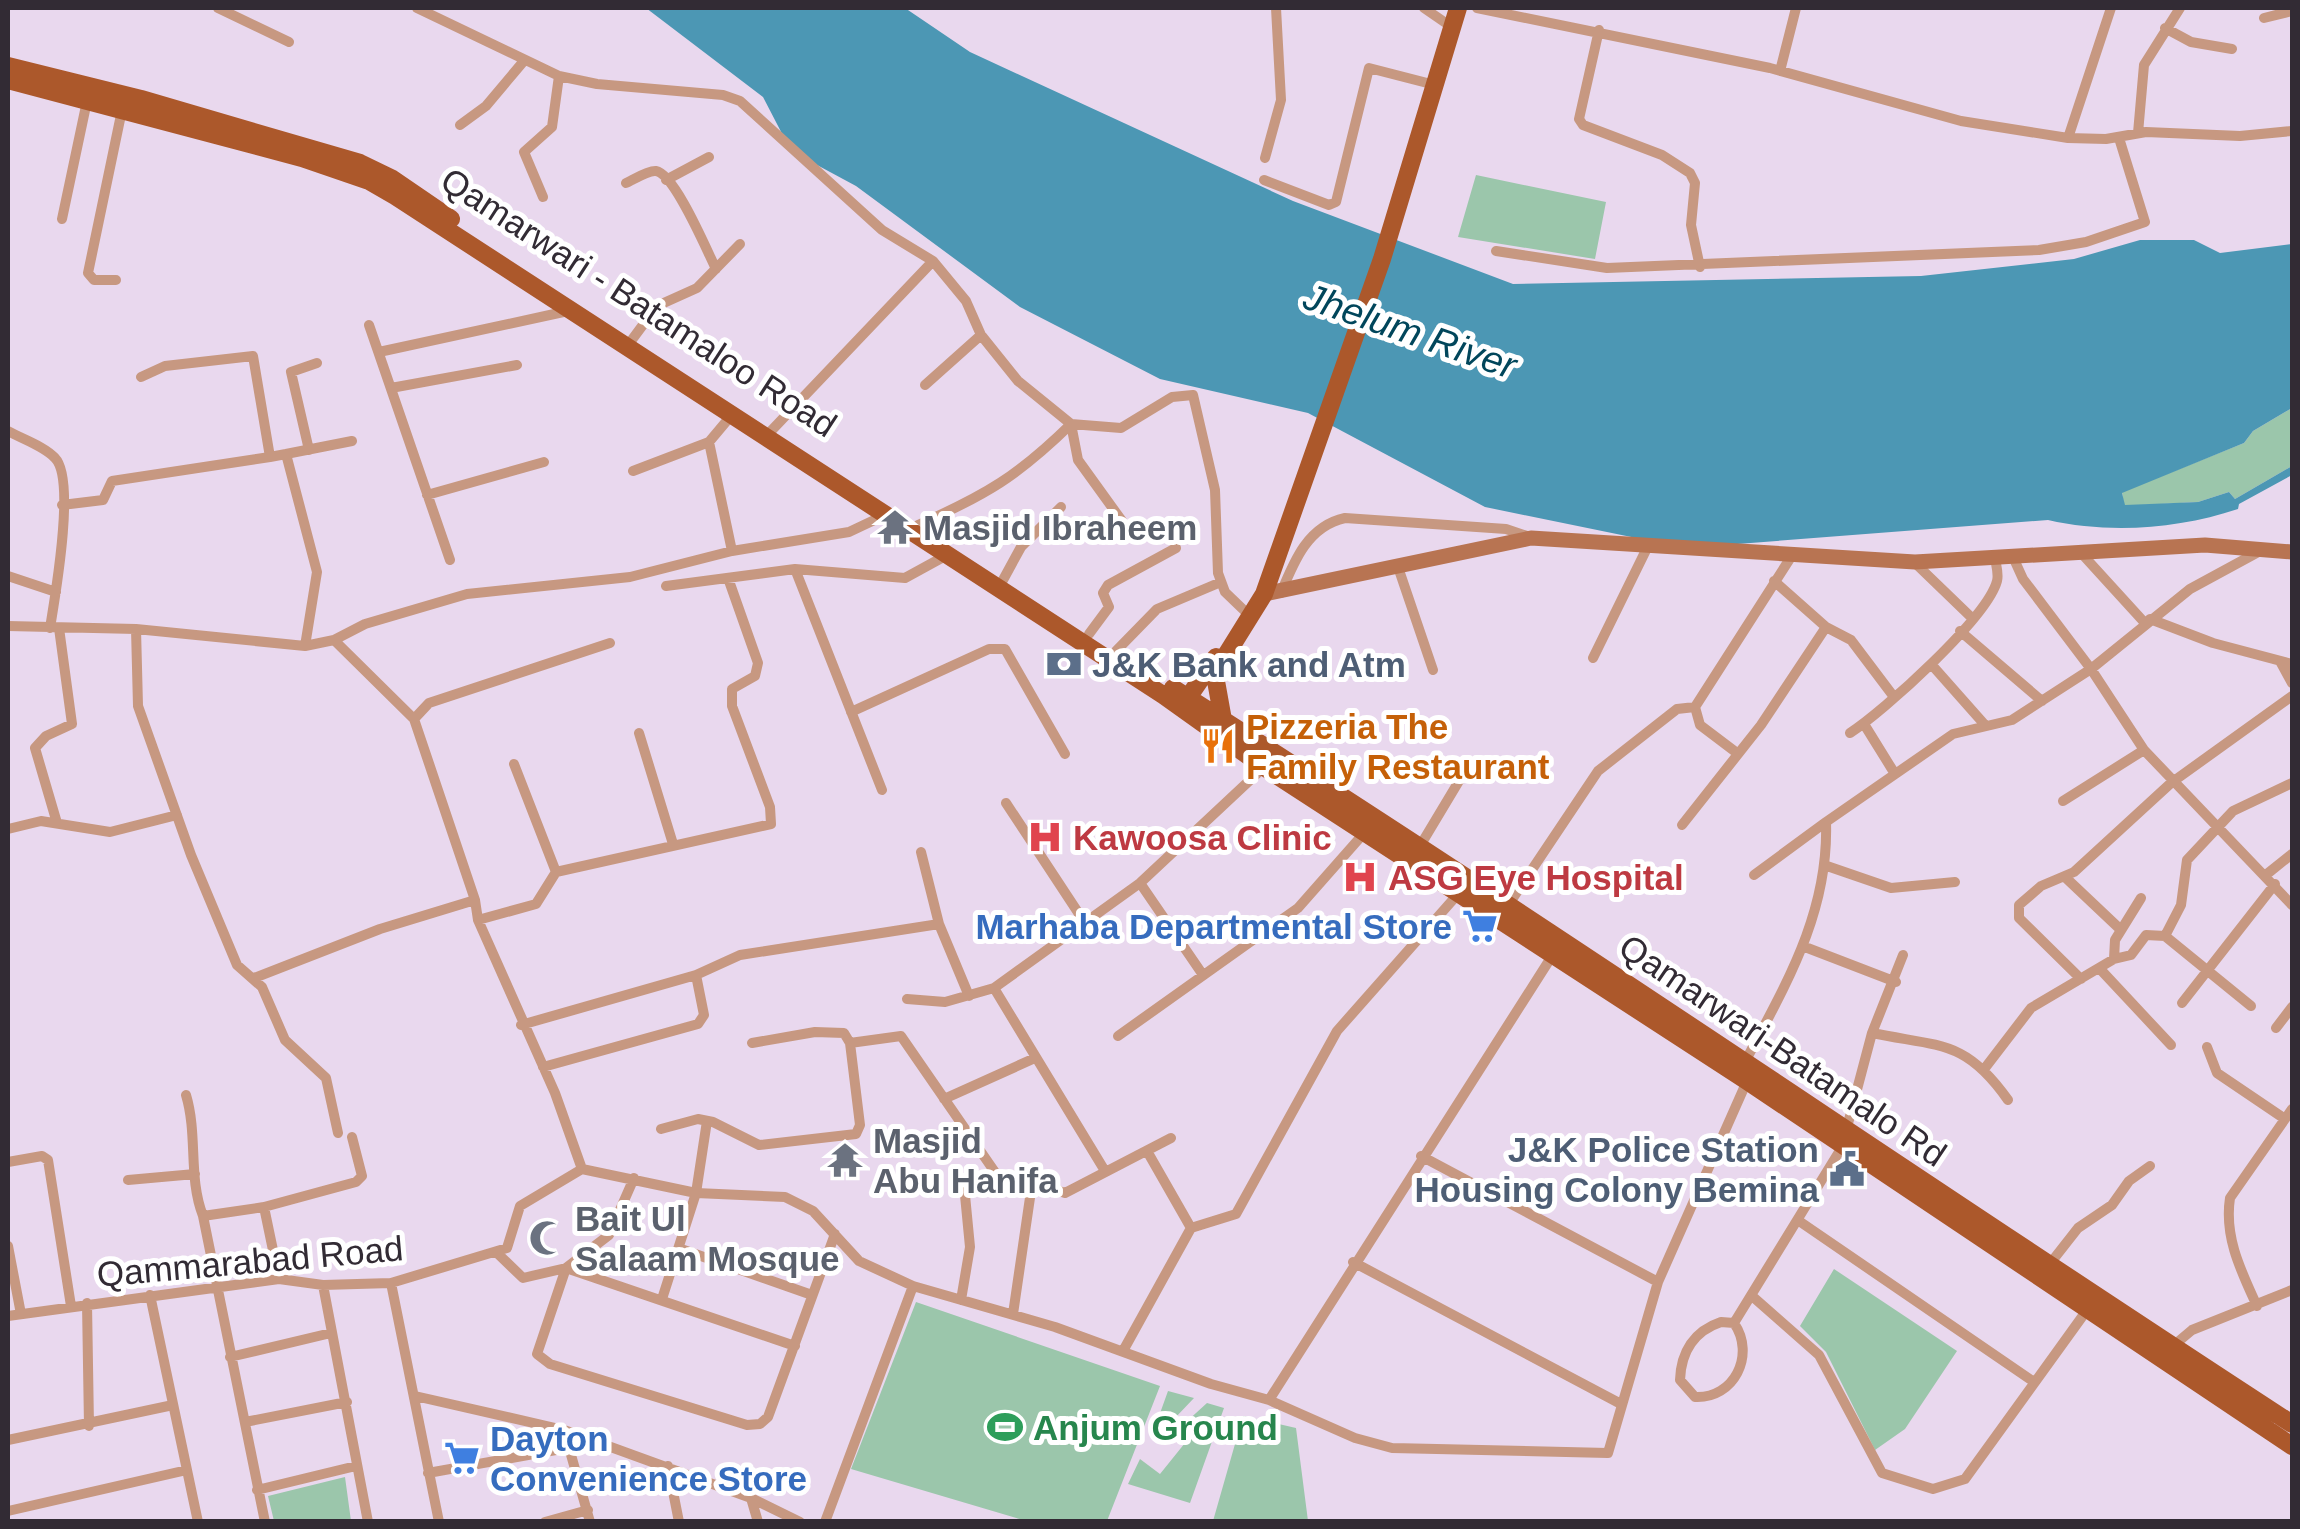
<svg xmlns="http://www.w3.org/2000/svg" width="2300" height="1529" font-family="Arial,sans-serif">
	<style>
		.green { fill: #9bc6ab }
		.water { fill: #4c97b4 }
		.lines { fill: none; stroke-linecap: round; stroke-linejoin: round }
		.street { stroke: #c79881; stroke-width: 10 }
		.secondary { stroke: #b87452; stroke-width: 15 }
		.primary { stroke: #ac582b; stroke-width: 18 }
		.labels { text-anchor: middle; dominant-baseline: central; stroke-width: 10; stroke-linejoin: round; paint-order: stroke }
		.street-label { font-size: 35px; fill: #322b34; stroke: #fff }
		.worship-label { font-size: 35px; font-weight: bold; fill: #5b616d; stroke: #fff; text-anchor: start }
		.service-label { font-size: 35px; font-weight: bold; fill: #4e5e75; stroke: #fff; text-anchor: start }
		.food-label { font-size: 35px; font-weight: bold; fill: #c56008; stroke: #fff; text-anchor: start }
		.health-label { font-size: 35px; font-weight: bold; fill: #be3a42; stroke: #fff; text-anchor: start }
		.shop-label { font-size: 35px; font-weight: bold; fill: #366cbe; stroke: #fff; text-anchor: end }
		.leisure-label { font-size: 35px; font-weight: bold; fill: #27864d; stroke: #fff; text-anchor: start }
		.water-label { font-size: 38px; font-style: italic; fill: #01465b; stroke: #fff }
	</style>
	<rect width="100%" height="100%" fill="#e9d8ee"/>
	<path class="green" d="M1476,175L1606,202L1595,259L1458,237Z
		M2292,408V466L2235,499L2229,492L2198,502L2124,506L2122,492L2244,443L2253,431Z
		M1834,1269L1957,1351L1905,1429L1875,1450L1826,1352L1800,1326Z
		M916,1302L1160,1386L1107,1521H1026L851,1469Z
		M1168,1391L1194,1398L1175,1418L1154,1430Z
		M1207,1403L1224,1408L1190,1503L1128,1484L1140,1459L1160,1474L1189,1438L1183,1433L1185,1423Z
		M1243,1416L1296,1428L1308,1521H1213Z
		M345,1477L351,1521H274L268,1496Z"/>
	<path class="water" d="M646,8H905L970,52L1293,201L1513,284L1921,276L2074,259L2140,240H2194L2220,253L2292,244V408L2253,431L2244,443L2122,493L2125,505L2198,502L2229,492L2235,499L2292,466V475L2239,504L2238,509C2178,529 2110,534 2048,520L1685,548L1485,507L1308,413L1160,379L1020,307L856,186L791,151L763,97Z"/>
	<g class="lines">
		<path class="street" d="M218,8L289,42
			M417,8L559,76L597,84L723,95L740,101L882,230L933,261L966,301L981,335L1018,381L1071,424L1121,428L1172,397L1193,395L1215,490L1218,573L1225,592L1251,617
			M1424,8L1453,28
			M1477,8L1770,68L1961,121L2068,138L2106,139L2146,132L2240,136L2292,131
			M2264,18L2292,11
			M2165,28L2191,42L2232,49
			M1599,30L1579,119L1583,125L1662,155L1690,173L1695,183L1691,225L1700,267
			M1780,71L1796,8
			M460,125L486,106L523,62
			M2138,133L2144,65L2180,8
			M2068,138L2111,8
			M1265,158L1281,100L1276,8
			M666,180L709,157
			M1264,180L1329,205L1336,202L1369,68L1435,85
			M626,183C633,180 648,170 656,171C675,174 707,251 716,269
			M543,197L524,152L552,127L559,76
			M62,219L87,101
			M1496,251L1607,268L2039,250L2086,242L2145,222L2119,138
			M116,280H94L88,273L122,110
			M369,325L450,560
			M631,341L657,306L697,288L740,244
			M379,352L568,311
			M141,377L165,366L253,356L270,457L286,454L317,572L305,646
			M925,385L981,335
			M391,388L517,365
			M1071,424L1078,460L1122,521
			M8,431C22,439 44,446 55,458C76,479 55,597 50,628
			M771,431L933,261
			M709,442L732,551
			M309,450L291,372L317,363
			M286,454L352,441
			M633,471L709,442L730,417
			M427,495L544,462
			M62,505L103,500L112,481L270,457
			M918,525C986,495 1018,476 1071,424
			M2082,554L2144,622
			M2013,557L2023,579L2091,669L2144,750L2292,905
			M1915,563L1972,618
			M1398,567L1433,670
			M795,569L882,790
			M8,576L56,592
			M1003,580L1021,547L1061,507
			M1774,581L1826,627L1851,640L1894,697
			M666,586L795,569L905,578L947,555
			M1281,593C1294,561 1308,526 1345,518L1506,529L1527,536
			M2150,619L2213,643L2292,664
			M8,626L136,629L305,646L334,640L414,719L475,900L478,920L555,1093L582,1169L696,1193L785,1197L813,1211L859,1261L913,1286L1055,1327L1211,1384L1269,1400L1552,956
			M136,629L138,706L191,855L237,965L262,987L285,1040L326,1078L338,1133
			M1960,631L2042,701
			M1089,634L1109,607L1103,593L1108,585L1176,548
			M334,640L365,624L467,594L630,577L732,551L849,532L885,515
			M1116,651L1157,609L1221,582
			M1593,658L1648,546
			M2280,661L2292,683
			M1931,664L1985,725
			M1695,707L1700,725L1737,753
			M851,712L989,649H1005L1065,754
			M414,719L429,703L610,643
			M1864,724L1895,774
			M639,733L673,844
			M1850,733C1884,711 1987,618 1997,581C1999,574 1996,565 1995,558
			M514,764L556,872
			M2063,801L2144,750
			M1006,803L1085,923
			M57,823L35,748L46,736L72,724L59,628
			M1682,825L1761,725L1826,627
			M8,829L41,821L110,832L177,815
			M1420,846L1462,776
			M921,852L939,924
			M1827,866L1891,888L1955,882
			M2267,874L2292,854
			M1754,875L1826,822
			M2066,878L2121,930
			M1140,883L1203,975
			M1509,904L1598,771L1677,709L1695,707L1791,557
			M478,920L536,904L556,872L771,824L770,807L732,706V689L755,676L758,663L728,578
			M2165,936L2251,1006
			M1805,947L1896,982
			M2114,959L2115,940L2141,898
			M2100,969L2171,1045
			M254,978L380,929L475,900
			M2081,979L2019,918V905L2041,886L2074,872L2171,783L2292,696
			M994,988L1105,1171
			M907,999L945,1002L994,988L1140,883L1264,767
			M2182,1003L2275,884
			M521,1025L696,975L740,955L939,924L969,996
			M2276,1028L2292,1007
			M1872,1033C1940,1047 1965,1039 2008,1100
			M1118,1036L1298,908L1365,832
			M752,1043L815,1032L844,1033L850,1043L901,1036L999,1178
			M2207,1047L2217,1073L2285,1119
			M1745,1062C1786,984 1829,913 1826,822L1953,734L2012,720L2091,669L2190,589L2260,551
			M543,1067L698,1024L704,1015L696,975
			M1985,1068L2031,1008L2114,959L2131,955L2146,935L2165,936L2181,905L2187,860L2233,811L2292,783
			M186,1095C198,1135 188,1178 203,1216L264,1207L356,1182L362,1176L352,1137
			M944,1099L1035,1058
			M661,1129L698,1119L713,1122L759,1145L856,1134L860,1125L850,1043
			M1846,1131L1872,1033L1903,955
			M1147,1151L1191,1228
			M1421,1156L1658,1282
			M8,1162L42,1156L48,1160L71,1306
			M634,1178L609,1235L566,1268L537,1354L550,1364L747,1425L760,1424L768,1417L835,1234
			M128,1180L195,1174
			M264,1207L279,1279
			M203,1216L265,1522
			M1799,1221L2034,1382
			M8,1246L21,1314
			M681,1249L812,1295
			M496,1252L523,1278L566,1268L795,1346
			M1353,1262L1621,1404
			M2049,1265L2078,1228L2112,1205L2129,1181L2150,1166
			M391,1283L439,1522
			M323,1285L368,1522
			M150,1295L198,1522
			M1752,1296L1819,1355L1882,1473L1933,1489L1965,1479L2087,1310
			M662,1299L696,1193L707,1121
			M961,1300L970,1247L964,1185L1011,1175L1065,1193L1171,1138
			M87,1303L89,1426
			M2257,1306C2241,1271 2224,1237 2230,1198L2292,1109
			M1013,1314L1032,1184
			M8,1316L279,1279L323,1285L391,1283L507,1248L520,1206L582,1169
			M1721,1322L1734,1323C1756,1355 1734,1399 1695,1397L1680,1380C1681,1352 1694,1331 1721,1322Z
			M1734,1323L1842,1147
			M2173,1346L2192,1330L2292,1290
			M1123,1351L1191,1228L1236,1214L1337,1031L1458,894
			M230,1357L331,1333
			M415,1396L564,1430L751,1498L800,1522
			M1269,1400L1355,1438L1392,1448L1608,1453L1658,1282L1747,1081
			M245,1422L347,1402
			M564,1430L590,1522
			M8,1440L173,1405
			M668,1466L679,1522
			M428,1473L567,1448
			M257,1490L356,1466
			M751,1498L758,1522
			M8,1511L187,1470
			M545,1522L588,1510
			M825,1522L913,1286"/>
		<path class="secondary" d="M1264,594L1531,538L1915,562L2205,545L2292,552"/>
		<path class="primary" d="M8,66L141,99L360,163L391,178L451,219
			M8,80L302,158L369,181L395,196L1163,695L1264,767L1747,1081L2292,1446
			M1173,688C1550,927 1918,1181 2292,1424
			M1183,705L1216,657
			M1223,720L1216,681L1218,668L1264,594L1382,259L1458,8"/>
	</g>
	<defs>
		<symbol id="temple-bare" viewBox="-9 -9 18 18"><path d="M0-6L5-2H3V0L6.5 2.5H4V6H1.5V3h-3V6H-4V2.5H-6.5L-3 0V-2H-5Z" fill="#6b7280" stroke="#fff" stroke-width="2.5" paint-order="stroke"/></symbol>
		<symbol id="bank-bare" viewBox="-9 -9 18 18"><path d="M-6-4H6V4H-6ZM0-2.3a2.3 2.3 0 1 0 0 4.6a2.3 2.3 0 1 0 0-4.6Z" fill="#5c6f8a" stroke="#fff" stroke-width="2.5" paint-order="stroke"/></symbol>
		<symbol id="restaurant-bare" viewBox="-9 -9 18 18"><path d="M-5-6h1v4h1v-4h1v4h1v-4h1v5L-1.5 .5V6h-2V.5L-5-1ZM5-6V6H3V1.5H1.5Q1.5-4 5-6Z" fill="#e8710a" stroke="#fff" stroke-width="2.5" paint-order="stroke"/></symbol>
		<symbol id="hospital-bare" viewBox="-9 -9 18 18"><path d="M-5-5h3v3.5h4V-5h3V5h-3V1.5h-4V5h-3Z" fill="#e0444e" stroke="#fff" stroke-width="2.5" paint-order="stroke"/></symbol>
		<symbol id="supermarket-bare" viewBox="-9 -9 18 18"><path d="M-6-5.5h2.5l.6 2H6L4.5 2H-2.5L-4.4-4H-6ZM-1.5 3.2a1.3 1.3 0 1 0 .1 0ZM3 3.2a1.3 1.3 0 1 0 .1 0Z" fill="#3f7fe0" stroke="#fff" stroke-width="2.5" paint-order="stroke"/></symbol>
		<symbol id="civic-bare" viewBox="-9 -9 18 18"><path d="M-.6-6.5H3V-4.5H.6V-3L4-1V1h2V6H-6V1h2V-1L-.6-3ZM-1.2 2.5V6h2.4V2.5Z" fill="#5c6f8a" stroke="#fff" stroke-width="2.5" paint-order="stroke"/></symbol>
		<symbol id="mosque-bare" viewBox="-9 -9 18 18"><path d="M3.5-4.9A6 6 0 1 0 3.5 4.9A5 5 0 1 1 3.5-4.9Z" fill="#6b7280" stroke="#fff" stroke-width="2.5" paint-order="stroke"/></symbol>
		<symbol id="stadium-bare" viewBox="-9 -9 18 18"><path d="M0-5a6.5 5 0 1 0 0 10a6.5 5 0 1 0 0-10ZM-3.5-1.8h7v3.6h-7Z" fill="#2e9e5b" stroke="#fff" stroke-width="2.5" paint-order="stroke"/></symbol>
	</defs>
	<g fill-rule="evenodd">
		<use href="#temple-bare" x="870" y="502" width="50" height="50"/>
		<use href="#bank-bare" x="1039" y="639" width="50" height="50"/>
		<use href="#restaurant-bare" x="1193" y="721" width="50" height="50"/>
		<use href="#hospital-bare" x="1020" y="812" width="50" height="50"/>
		<use href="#hospital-bare" x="1335" y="852" width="50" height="50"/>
		<use href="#supermarket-bare" x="1455" y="901" width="50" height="50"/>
		<use href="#temple-bare" x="820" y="1135" width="50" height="50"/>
		<use href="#civic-bare" x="1822" y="1144" width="50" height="50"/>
		<use href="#mosque-bare" x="522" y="1213" width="50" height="50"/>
		<use href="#stadium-bare" x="980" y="1402" width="50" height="50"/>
		<use href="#supermarket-bare" x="437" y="1433" width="50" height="50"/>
	</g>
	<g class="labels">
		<g class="street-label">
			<text transform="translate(639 302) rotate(33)">Qamarwari - Batamaloo Road</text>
			<text transform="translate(1783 1050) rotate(34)">Qamarwari-Batamalo Rd</text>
			<text transform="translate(250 1261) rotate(-5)">Qammarabad Road</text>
		</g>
		<g class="worship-label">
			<text x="923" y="527">Masjid Ibraheem</text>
			<text x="873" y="1140">Masjid<tspan x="873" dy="40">Abu Hanifa</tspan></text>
			<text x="575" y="1218">Bait Ul<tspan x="575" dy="40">Salaam Mosque</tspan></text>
		</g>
		<g class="service-label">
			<text x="1092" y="664">J&amp;K Bank and Atm</text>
			<text x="1819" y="1149" text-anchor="end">J&amp;K Police Station<tspan x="1819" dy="40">Housing Colony Bemina</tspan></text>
		</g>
		<g class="food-label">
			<text x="1246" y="726">Pizzeria The<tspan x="1246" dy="40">Family Restaurant</tspan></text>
		</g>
		<g class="health-label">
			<text x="1073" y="837">Kawoosa Clinic</text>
			<text x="1388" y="877">ASG Eye Hospital</text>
		</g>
		<g class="shop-label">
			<text x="1452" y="926">Marhaba Departmental Store</text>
			<text x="490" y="1438" text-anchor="start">Dayton<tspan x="490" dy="40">Convenience Store</tspan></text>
		</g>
		<g class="leisure-label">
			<text x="1033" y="1427">Anjum Ground</text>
		</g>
		<g class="water-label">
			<text transform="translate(1410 331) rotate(19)">Jhelum River</text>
		</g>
	</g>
	<rect width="2300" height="1529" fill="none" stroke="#322b34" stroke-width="20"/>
</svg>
